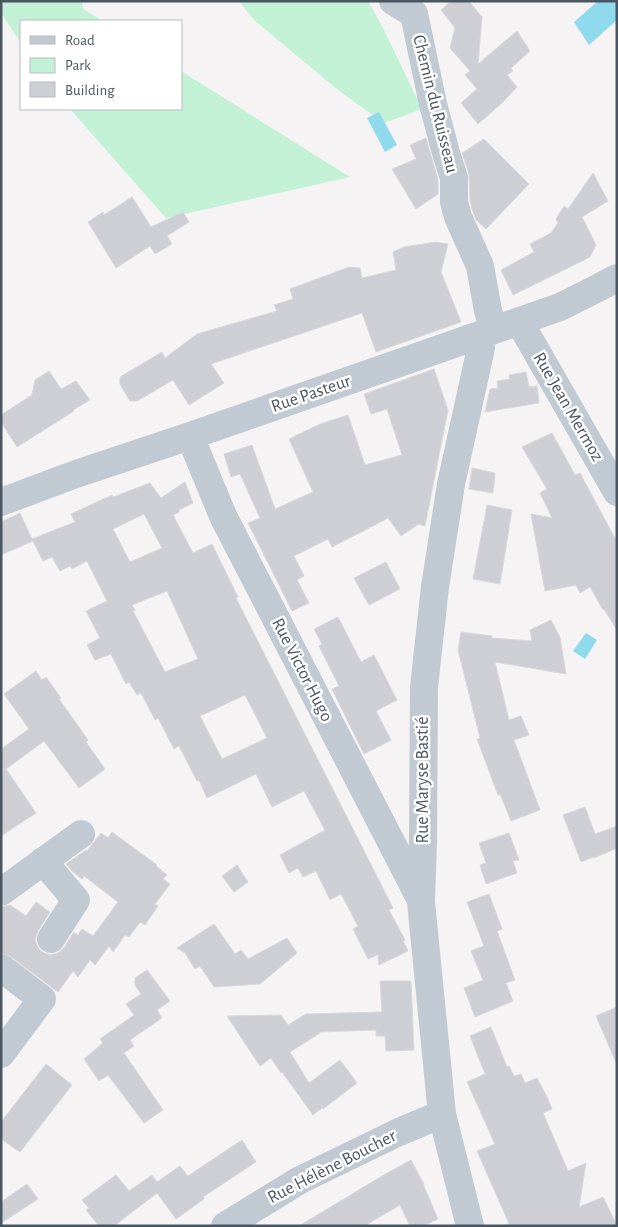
<svg xmlns="http://www.w3.org/2000/svg" width="618" height="1227" font-family="'Alegreya Sans',sans-serif">
	<style>
		.green { fill: #c3f1d5 }
		.water { fill: #90daee }
		.building { fill: #cdcfd5; stroke: #d7d9de; fill-rule: evenodd }
		.lines { fill: none; stroke-linecap: round; stroke-linejoin: round }
		.minor { stroke: #c1cad2; stroke-width: 28 }
		.labels { text-anchor: middle; dominant-baseline: central; stroke-width: 5; stroke-linejoin: round; paint-order: stroke }
		.street-label { font-size: 18px; fill: #4a5661; stroke: #fff }
	</style>
	<rect width="100%" height="100%" fill="#f5f3f3"/>
	<path class="green" d="M1,1H82L83,9L103,21H21V43L1,13Z
		M239,1H368L382,26L422,109L384,123L338,90L254,20Z
		M181,71L350,177L166,218L70,109H181Z"/>
	<path class="water" d="M598,1H617V20L589,45L574,22Z
		M379,112L397,145L385,152L367,118Z
		M586,633L597,640L585,659L573,651Z"/>
	<path class="building" d="M451,1H469L482,17L478,64L517,31L530,51L511,68L513,71L507,75L517,87L502,103L478,124L461,103L477,89L465,75L470,71L450,48L455,28L441,10Z
		M426,138L438,180V194L416,209L392,169L416,159L410,145Z
		M484,139L529,184L486,229L476,220L473,212L470,200L469,174L462,153Z
		M593,173L608,201L582,217L596,245L590,257L513,295L501,270L534,252L530,244L551,233L558,223L556,219L564,206L568,209Z
		M132,197L151,227L183,212L189,222L167,236L172,244L155,254L150,246L116,268L88,222L103,212L104,215Z
		M436,242L448,244L441,272L461,322L376,352L362,313L211,364L224,383L189,405L173,380L137,401H130L120,384V377L162,352L165,358L197,334L277,311L274,305L293,299L290,289L349,267L360,268L362,278L396,270L393,252L404,247Z
		M434,369L448,410L425,526L419,524L401,536L388,518L371,527H369V528L332,547L328,539L294,556L304,576L297,580L309,603L292,611L248,523L260,518L240,474L231,477L224,454L252,445L275,509L313,492L289,439L320,424L348,415L365,465L402,455L387,409L371,414L364,394Z
		M49,371L61,389L76,381L90,400L73,410L74,411L17,447L1,422V415L32,395L35,380Z
		M526,372L529,387L537,386L539,403L485,412L490,389L498,388L497,381L510,379L509,375Z
		M552,433L575,475L580,473L617,542V630L604,609L603,610L590,587L580,593L576,585L545,591L531,514L552,518L540,493L547,489L522,447Z
		M472,468L495,473L493,493L469,489Z
		M185,482L193,503L179,510V512L173,515L193,553L212,544L238,597L236,598L393,908L389,910L405,940L403,941L408,951L379,965L378,955L368,959L353,929L358,926L341,894L330,900L316,871L303,877L298,868L289,873L280,855L325,830L304,791L272,807L256,774L207,798L199,780L197,781L179,746L174,749L158,718L155,720L141,693L137,695L129,682L126,684L111,654L95,660L87,645L100,638L86,611L107,601L87,561L72,569L70,566L60,571L52,557L43,561L33,541L1,555V522L20,513L32,539L75,522L71,514L112,495L113,497L150,483L161,498ZM144,514L162,548L130,562L113,529ZM167,591L198,659L165,672L133,611L135,610L132,605ZM245,695L267,738L222,759L200,716Z
		M487,505L512,510L500,584L473,579Z
		M386,562L400,589L369,605L354,578Z
		M338,617L361,662L374,655L397,700L376,711L391,740L364,754L332,689L339,686L319,646L322,644L314,629Z
		M551,620L560,637L566,674L495,662L509,720L521,716L529,735L514,740L540,810L511,821L500,794L498,795L477,739L480,738L458,650L461,632L492,636L491,638L532,641L530,630Z
		M36,671L42,680L46,677L61,698L59,699L88,740L86,742L105,769L79,788L44,741L6,769L36,813L1,836V749L29,729L4,694Z
		M585,807L595,834L617,826V848L594,858L593,857L581,862L563,815Z
		M112,832L157,865L156,866L167,875L163,879L170,884L155,904L158,906L145,925L140,922L129,937L125,935L113,952L109,946L95,965L90,960L78,977L73,971L58,992L10,956L1,953V907L10,905L26,916L36,902L50,912L38,931L35,939L37,946L42,952L50,955L58,953L64,948L74,932L78,935L82,929L93,936L118,902L84,876L82,879L73,872L66,864L86,850L87,851L101,833L108,838Z
		M509,833L519,860L513,861L517,873L486,884L480,865L486,863L479,843Z
		M237,865L248,882L234,892L222,876Z
		M489,894L502,929L497,931L515,980L506,983L513,1001L475,1017L464,988L483,980L471,951L484,946L467,902Z
		M214,924L235,954L241,950L248,959L287,938L297,953L260,984L214,987L200,966L195,969L185,953L177,948Z
		M147,970L170,1001L157,1010L162,1018L130,1040L134,1046L124,1053L163,1110L144,1123L108,1075L99,1081L84,1059L103,1043L100,1039L134,1015L126,1004L141,994L135,985V978Z
		M380,981H411L414,1050L386,1051L385,1036H376V1030L320,1032V1033L290,1052L309,1083L340,1060L357,1083L323,1109L322,1108L313,1115L282,1072L281,1073L271,1058L260,1066L227,1016L281,1015L288,1025L306,1014L382,1012Z
		M617,1007V1065L596,1016Z
		M491,1027L507,1067L509,1066L514,1076L521,1074L525,1083L537,1078L548,1099L552,1109L543,1113L568,1171L586,1163L579,1207L603,1197L617,1226H510L477,1151L495,1144L467,1082L485,1074L470,1036Z
		M46,1064L72,1085L20,1152L1,1139V1122Z
		M242,1140L256,1162L203,1197L204,1199L176,1219L157,1193L114,1226H99L86,1210L89,1208L82,1200L116,1175L129,1191L152,1175L157,1182L180,1166L188,1176Z
		M411,1160L424,1184H423L438,1219L423,1226H410L400,1205L364,1226H299L382,1176Z
		M27,1184L38,1199L1,1223V1202Z"/>
	<g class="lines">
		<path class="minor" d="M393,1L414,14L433,104L446,153L454,178V202L458,217L480,266L488,311L494,330
			M519,321L617,492
			M190,436L223,516L421,900
			M1,502L76,474L190,436L560,307L596,289L617,278
			M43,861L76,900L51,939
			M1,892L81,834
			M1,968L42,999L1,1054
			M225,1226L300,1180L399,1132L442,1114
			M470,1226L442,1114L421,902L423,841L424,687L435,587L451,484L481,348L476,337"/>
	</g>
	<g class="labels">
		<g class="street-label">
			<text transform="translate(435 104) rotate(76)">Chemin du Ruisseau</text>
			<text transform="translate(311 394) rotate(-19)">Rue Pasteur</text>
			<text transform="translate(568 407) rotate(60)">Rue Jean Mermoz</text>
			<text transform="translate(302 670) rotate(63)">Rue Victor Hugo</text>
			<text transform="translate(423 780) rotate(-90)">Rue Maryse Bastié</text>
			<text transform="translate(332 1167) rotate(-27)">Rue Hélène Boucher</text>
		</g>
	</g>
	<rect width="618" height="1227" fill="none" stroke="#4a5661" stroke-width="5"/>
	<rect x="20" y="20" width="162" height="90" fill="#ffffff" stroke="#b7bbc0"/>
	<rect x="30" y="36" width="25" height="8" fill="#c1cad2" stroke="#b7bbc0"/>
	<text x="65" y="45" font-size="15" fill="#4a5661">Road</text>
	<rect x="30" y="58" width="25" height="15" fill="#c3f1d5" stroke="#b7bbc0"/>
	<text x="65" y="70" font-size="15" fill="#4a5661">Park</text>
	<rect x="30" y="82" width="25" height="15" fill="#cdcfd5" stroke="#b7bbc0"/>
	<text x="65" y="95" font-size="15" fill="#4a5661">Building</text>
</svg>
